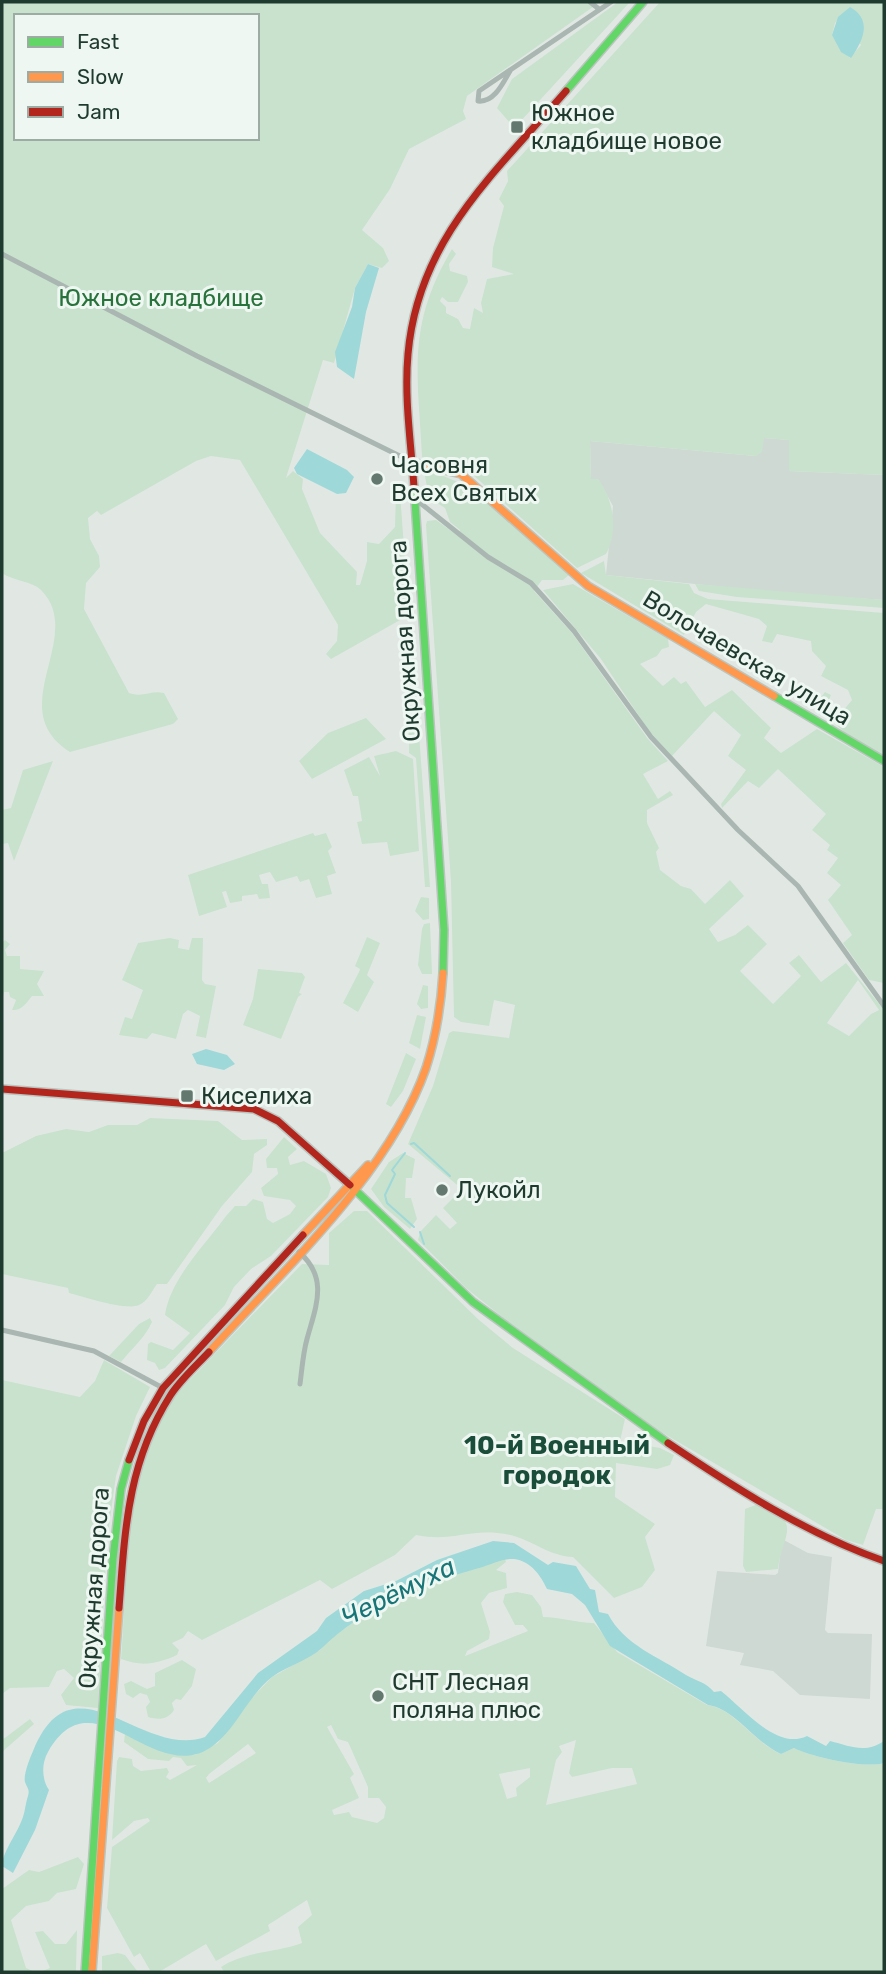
<svg xmlns="http://www.w3.org/2000/svg" width="886" height="1974" font-family="Rubik,sans-serif">
	<style>
		.built { fill: #ced9d3 }
		.green { fill: #c9e2cd; fill-rule: evenodd }
		.water { fill: #9fd8d8 }
		.lines { fill: none; stroke-linecap: round; stroke-linejoin: round }
		.stream { stroke: #9fd8d8; stroke-width: 2 }
		.fast-casing { stroke: #bac5bf; stroke-width: 10 }
		.slow-casing { stroke: #bac5bf; stroke-width: 10 }
		.jam-casing { stroke: #bac5bf; stroke-width: 10 }
		.street { stroke: #aab6b1; stroke-width: 5 }
		.fast { stroke: #63d668; stroke-width: 7 }
		.slow { stroke: #ff974d; stroke-width: 7 }
		.jam { stroke: #b3261e; stroke-width: 7 }
		.poi-dot { fill: #63786f; stroke: #eff7f2; stroke-width: 2.5 }
		.labels { text-anchor: middle; dominant-baseline: central; stroke-width: 6; stroke-linejoin: round; paint-order: stroke }
		.poi-label { font-size: 24px; fill: #1f3b30; stroke: #eff7f2; text-anchor: start }
		.park-label { font-size: 24px; fill: #28733b; stroke: #eff7f2 }
		.street-label { font-size: 24px; fill: #1f3b30; stroke: #eff7f2 }
		.neighbourhood-label { font-size: 26px; font-weight: bold; fill: #1a4d3a; stroke: #eff7f2 }
		.water-label { font-size: 26px; font-style: italic; fill: #177578; stroke: #eff7f2 }
	</style>
	<rect width="100%" height="100%" fill="#e1e8e4"/>
	<path class="built" d="M764,438L790,440L789,471L884,475V600L783,593L606,575L613,506L598,479H591L590,441L756,456Z
		M782,1539L808,1553L832,1557L825,1630L828,1633L872,1634L870,1699L800,1695L773,1671L740,1665L744,1653L706,1646L717,1571L775,1575L778,1573Z"/>
	<path class="green" d="M2,2H600L467,96L463,111L466,119L409,149L390,189L362,230L383,248L389,261L382,268L368,264L355,288L334,363L323,360L286,478L293,471L303,479L302,489L320,533L357,572L356,585H360L367,561V542L379,544L395,527L396,492L400,493L409,615L331,659L326,654L337,641L338,625L240,460L211,456L196,461L101,515L97,511L88,518L90,539L99,556L100,567L86,583L84,609L129,693C143,698 151,690 164,693L178,719L173,724L70,752C1,708 87,637 41,590C32,581 13,581 2,573ZM16,16H257V138H16Z
		M618,2H630L519,123H510L497,108L512,79Z
		M660,2H884V475L789,471V440L764,438L762,452L756,456L590,441L591,479H598C613,498 619,531 606,554L577,568L472,474L461,467L422,457C418,373 406,326 452,249L456,254L449,264L450,271L467,276L468,282L458,302H448L442,297L440,301L446,307V313L458,319L463,328L470,329L474,308L483,313L481,303L487,279L514,274L492,267L493,248L504,206L499,199L508,181L507,171ZM842,15L861,45L850,58L832,35L835,23Z
		M424,471C480,480 528,537 570,574L563,580H542L534,591L572,633L648,739L668,761L643,774L658,799L670,791L673,795L647,810V823L659,848L656,852L660,870L681,886L691,889L705,904L730,880L744,896L709,929L718,942L735,935L748,925L767,944L740,971L773,1004L801,976L789,963L799,955L821,982L846,963L884,1010V1509H876L863,1545L846,1540L661,1432L506,1320L466,1288L418,1240L420,1232L436,1215L450,1229L457,1223L443,1208L462,1189L408,1144L433,1086L449,1033L453,1031L509,1038L515,1005L494,1000L489,1026L461,1022L454,1017L451,882L426,525L427,521L436,520L458,536L460,530L450,522L445,508L429,498ZM858,980L879,1010L871,1014L849,1036L827,1023Z
		M604,561L606,575L689,584L694,593L708,599L884,613V756L848,735L814,706L825,692L831,695L828,702L842,712L852,700L848,690L821,676L826,666L812,651L811,641L777,634L772,643L762,641L767,626L759,619L706,604L696,612L684,635L581,573Z
		M573,584L668,639L669,647L662,649L657,656L640,664L663,686L674,677L681,684L686,681L705,707L732,690L771,728L764,738L781,753L817,729L884,767V983L869,980L843,943L852,935L828,900L841,885L827,873L838,858L827,850L830,845L812,830L826,814L778,769L759,788L748,781L722,808L721,804L746,770L728,756L741,735L714,711L672,756L649,731L601,659L543,590Z
		M695,584L884,600V608L737,597L699,591Z
		M413,690L416,691L430,887H425L416,758L409,753C410,735 405,704 413,690Z
		M366,718L386,739L312,779L299,761L328,733Z
		M396,751L413,759L419,851L390,856L387,842L362,844L357,822L362,821L358,796H353L344,770L369,757L380,776L374,756Z
		M53,761L14,861L8,843L2,844V810L11,808L23,770Z
		M313,833L315,836L326,833L332,847L328,851L336,873L327,876L332,894L316,898L309,879L300,882L297,876L276,882L270,872L259,875L262,884H268L270,898L259,899L257,894L242,896V901L230,903L226,891L222,892L227,907L199,916L188,875Z
		M421,897L429,898V919L423,920L415,911Z
		M430,923L432,974H422L418,965L422,929L424,924Z
		M367,937L380,943L367,975L374,982L358,1012L343,1003L359,972L360,969L355,966Z
		M170,938L179,940L178,948L189,950L192,938H203L202,980L205,984L216,986L206,1038L196,1036L200,1016L188,1010L183,1014L176,1039L152,1033L147,1039L119,1035L125,1017L132,1019L143,990L122,980L138,943Z
		M5,940L10,944L5,950L7,956H20V969L44,971L37,984L44,996H32C26,1004 21,1011 12,1010L16,1000L10,997L9,992H4L2,1001V943Z
		M258,969L302,973L305,977L299,993L302,994L298,997L281,1039L243,1025L253,999Z
		M423,985L428,986V1008L421,1009L417,1004Z
		M417,1015L426,1017L420,1049L409,1043Z
		M406,1053L416,1059L403,1091L391,1107L386,1104Z
		M150,1118L218,1121L242,1140L267,1139V1145L254,1154L252,1172L222,1206L167,1284H157C152,1291 147,1302 139,1305C125,1311 85,1297 69,1293L68,1288L2,1274V1153L36,1136L66,1129L89,1132L108,1125H137Z
		M284,1137L297,1149L288,1157L290,1165L304,1161L326,1174L331,1188L328,1197L271,1256L251,1269L234,1287L225,1305L165,1368L159,1370L155,1363L147,1360L148,1344L151,1342L173,1350L190,1333L165,1315C170,1279 205,1245 226,1216L235,1206H246L253,1199L263,1202L267,1219L273,1223L290,1214L296,1206L290,1200L264,1196L261,1188L278,1174L277,1168H267L266,1159Z
		M403,1153L415,1159L412,1178H406L405,1198H411L417,1219L410,1229L384,1207L371,1189L389,1162Z
		M354,1211H367L479,1320L513,1348L625,1419L620,1441L660,1448L674,1455L670,1465L657,1469L616,1463L615,1497L655,1524L645,1537L655,1570L642,1587L614,1598L573,1557C545,1556 529,1535 497,1533C467,1530 450,1542 416,1535L395,1555L332,1589L320,1580L202,1640L188,1631L183,1638L172,1643L179,1650L177,1655C157,1664 142,1667 121,1659C128,1576 121,1476 170,1404C180,1388 196,1374 209,1360C239,1328 271,1296 302,1264L329,1265V1233Z
		M150,1318L152,1322C145,1338 132,1348 121,1362L109,1356L139,1324Z
		M104,1360L150,1387L136,1416L116,1476L107,1540L98,1708L66,1705L61,1695L74,1678L64,1669L57,1671L49,1687L10,1688L2,1694V1380L80,1397L95,1381Z
		M758,1504C805,1522 782,1534 778,1569L746,1572L743,1566L745,1509Z
		M505,1559L506,1562L496,1570L506,1573L507,1588L489,1593L481,1603L490,1632L489,1639L467,1651L465,1656L528,1631L523,1625H515L503,1602L505,1594L517,1592L532,1595L541,1607L543,1617C561,1617 576,1623 594,1623L617,1652L707,1705C734,1708 753,1742 781,1754L794,1748C811,1757 866,1769 884,1763V1972H224L221,1967C245,1951 275,1953 302,1943L298,1927L312,1915L307,1900L268,1925L270,1931L216,1961L206,1944L159,1972H151L140,1953L134,1957L107,1908L112,1847L150,1821L148,1818L134,1821L112,1840L117,1761L119,1757L132,1759L133,1766L141,1771L167,1768L169,1772L166,1777L170,1780L197,1765L187,1766L181,1758L173,1757L169,1761L148,1759L124,1742L125,1734L186,1755H195L218,1743L249,1701L272,1677L320,1650L330,1639L365,1613L460,1571ZM331,1725L338,1739L348,1742L368,1787V1798H379L386,1807L384,1818L377,1823L352,1817L349,1812L334,1815L332,1810L359,1798L350,1778L354,1774L327,1727ZM576,1740L569,1773L572,1777L612,1768H632L637,1784L546,1805L556,1760L562,1752L559,1746ZM248,1744L256,1753L209,1783L206,1778L209,1774ZM530,1768V1777L516,1788L517,1796L507,1799L499,1774Z
		M182,1660L196,1669L192,1686L181,1700L176,1699L172,1703L174,1710C168,1720 158,1720 148,1717L146,1707L150,1702L147,1695L140,1693L133,1698L126,1694L124,1684L131,1681L147,1689L155,1686V1673Z
		M30,1719L34,1724L2,1752V1740Z
		M78,1857L84,1864L76,1889L57,1893L49,1901L26,1906L11,1920L26,1968L35,1972H2V1889L29,1870L39,1872Z
		M77,1930L76,1972H40L50,1968L35,1932L43,1931L55,1944H66Z
		M118,1953L125,1955L138,1972H102V1956Z"/>
	<path class="water" d="M850,7C873,20 863,41 851,58L841,52L832,35L838,17Z
		M368,264L379,268L366,312L354,379L337,367L335,352L352,307L355,288Z
		M307,449L347,470L354,477L346,493L337,494L297,474L294,468Z
		M206,1049L227,1055L235,1064L224,1070L197,1064L192,1054Z
		M493,1541L514,1543L548,1565L553,1562L576,1566L590,1589L595,1590L599,1612L608,1614C624,1645 659,1657 686,1675C696,1681 706,1682 714,1692L721,1691C743,1708 777,1751 807,1736L826,1746L830,1741C850,1746 865,1754 884,1741V1763C866,1769 811,1757 794,1748L781,1754C754,1742 734,1708 708,1705L610,1646L585,1605L572,1594L547,1589C541,1576 531,1561 514,1559C503,1558 490,1565 479,1568C425,1583 362,1608 322,1648C309,1660 287,1666 272,1677C248,1696 237,1727 214,1745C155,1791 94,1671 48,1752C41,1764 42,1780 49,1790L35,1830L13,1873L2,1866C2,1853 16,1835 21,1822C25,1814 25,1805 28,1796C30,1789 27,1788 25,1782C23,1775 30,1758 33,1751C73,1652 142,1760 205,1737L258,1673L317,1631L326,1618L364,1591L396,1581L437,1560Z"/>
	<g class="lines">
		<path class="stream" d="M411,1144L414,1143L450,1176
			M405,1153L392,1170L395,1174L385,1195L387,1203L414,1227
			M420,1232L424,1244"/>
		<defs>
			<path id="fast" d="M566,91L643,2
				M414,487L444,930L443,973
				M774,696L884,761
				M352,1187L473,1302L668,1443
				M85,1972L113,1559L121,1489L129,1460"/>
			<path id="slow" d="M412,462L461,474L588,586L774,696
				M303,1235L368,1165
				M209,1352C284,1269 389,1174 426,1068C436,1037 441,1005 443,973
				M92,1972L119,1608"/>
			<path id="jam" d="M414,487C411,443 404,398 408,354C418,239 495,173 566,91
				M2,1089L254,1109L278,1121L350,1185
				M668,1443C735,1488 807,1534 884,1561
				M129,1460L144,1421L163,1388L303,1235
				M119,1608C125,1531 127,1464 170,1396C180,1380 196,1366 209,1352"/>
		</defs>
		<use href="#fast" class="fast-casing"/>
		<use href="#slow" class="slow-casing"/>
		<use href="#jam" class="jam-casing"/>
		<path class="street" d="M590,2L599,9
			M510,71C503,83 494,103 478,101L479,91L611,2
			M2,254L197,356L412,462
			M414,498L488,557L531,583L574,631L651,737L738,830L798,886L884,1006
			M299,1252C329,1278 316,1306 307,1339C303,1353 302,1369 300,1384
			M2,1330L94,1351L163,1388"/>
		<use href="#fast" class="fast"/>
		<use href="#slow" class="slow"/>
		<use href="#jam" class="jam"/>
	</g>
	<g class="poi-dot">
		<rect x="510" y="120" width="14" height="14" rx="3.5"/>
		<circle cx="377" cy="479" r="7"/>
		<rect x="180" y="1089" width="14" height="14" rx="3.5"/>
		<circle cx="442" cy="1190" r="7"/>
		<circle cx="378" cy="1696" r="7"/>
	</g>
	<g class="labels">
		<g class="poi-label">
			<text x="531" y="113">Южное<tspan x="531" dy="28">кладбище новое</tspan></text>
			<text x="391" y="465">Часовня<tspan x="391" dy="28">Всех Святых</tspan></text>
			<text x="201" y="1096">Киселиха</text>
			<text x="456" y="1190">Лукойл</text>
			<text x="392" y="1682">СНТ Лесная<tspan x="392" dy="28">поляна плюс</tspan></text>
		</g>
		<g class="park-label">
			<text x="161" y="298">Южное кладбище</text>
		</g>
		<g class="street-label">
			<text transform="translate(405 641) rotate(-94)">Окружная дорога</text>
			<text transform="translate(747 658) rotate(31)">Волочаевская улица</text>
			<text transform="translate(94 1588) rotate(-86)">Окружная дорога</text>
		</g>
		<g class="neighbourhood-label">
			<text x="557" y="1445">10-й Военный<tspan x="557" dy="30">городок</tspan></text>
		</g>
		<g class="water-label">
			<text transform="translate(398 1592) rotate(-26)">Черёмуха</text>
		</g>
	</g>
	<rect width="886" height="1974" fill="none" stroke="#1f3b30" stroke-width="7"/>
	<rect x="14" y="14" width="245" height="126" fill="#eff7f2" stroke="#9caca4" stroke-width="2"/>
	<rect x="28" y="37" width="35" height="10" fill="#63d668" stroke="#9caca4" stroke-width="2"/>
	<text x="77" y="49" font-size="21" fill="#1f3b30">Fast</text>
	<rect x="28" y="72" width="35" height="10" fill="#ff974d" stroke="#9caca4" stroke-width="2"/>
	<text x="77" y="84" font-size="21" fill="#1f3b30">Slow</text>
	<rect x="28" y="107" width="35" height="10" fill="#b3261e" stroke="#9caca4" stroke-width="2"/>
	<text x="77" y="119" font-size="21" fill="#1f3b30">Jam</text>
</svg>
